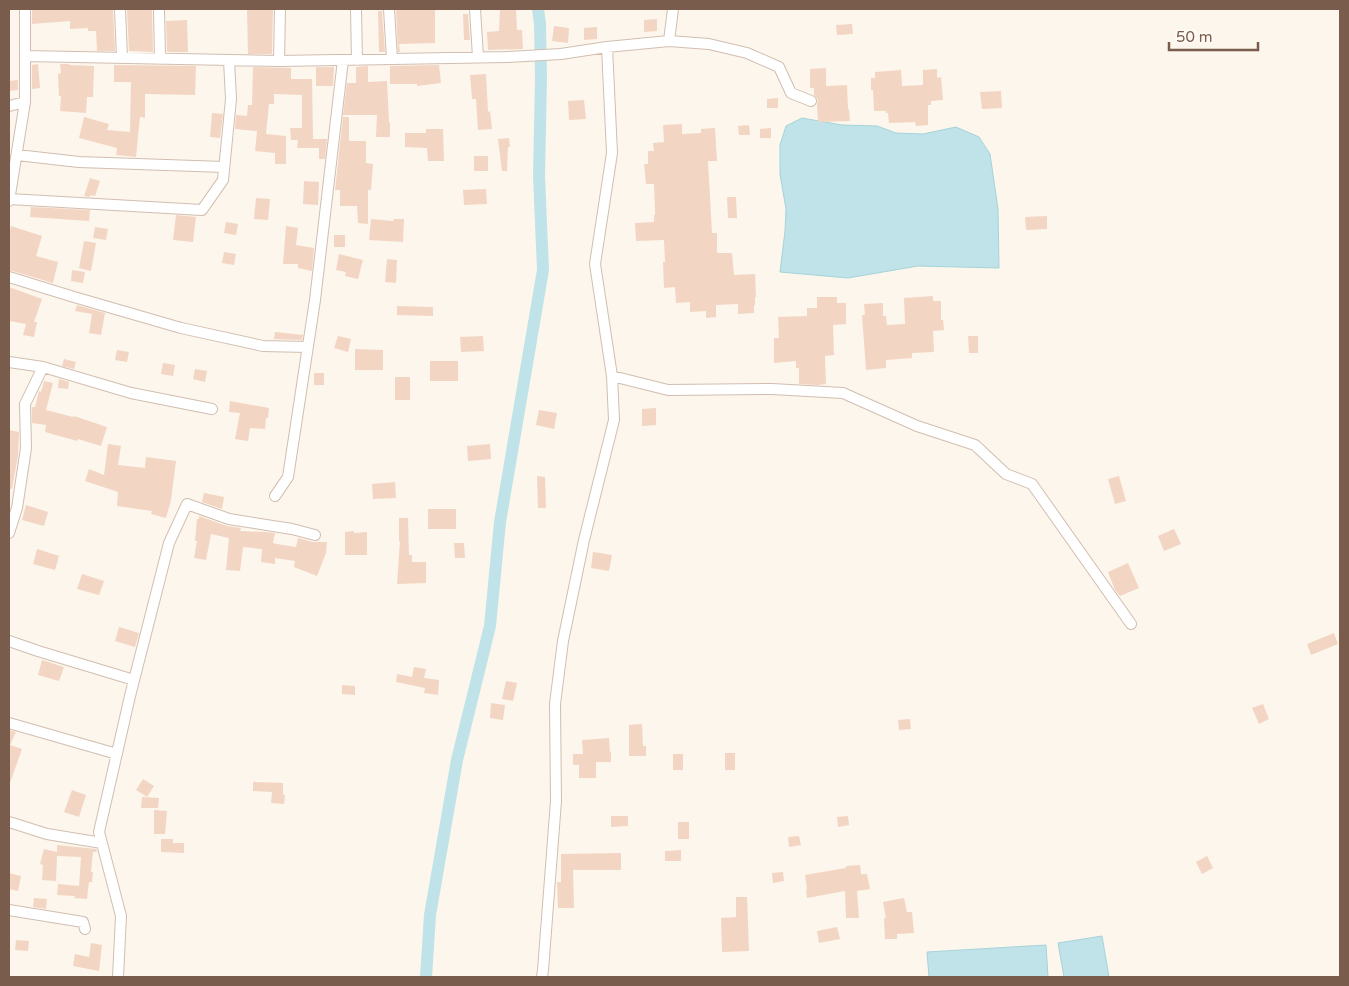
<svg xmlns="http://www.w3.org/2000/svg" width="1349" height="986" font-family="'Varela Round',sans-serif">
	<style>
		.water { fill: #bfe3e8; stroke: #a5d3da }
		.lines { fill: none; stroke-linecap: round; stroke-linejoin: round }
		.canal { stroke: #bfe3e8; stroke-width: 12 }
		.building { fill: #f3d5c3 }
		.minor-casing { stroke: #d1beb0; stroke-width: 12 }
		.minor { stroke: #fff; stroke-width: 10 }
	</style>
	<rect width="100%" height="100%" fill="#fdf6ec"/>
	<path class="water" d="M802,118L842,125L877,126L896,133L923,134L956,127L979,137L990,154L998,209L999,268L918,266L848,278L780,272L785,231L786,209L780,174V145L786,126Z
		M1102,936L1109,977H1064L1058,943Z
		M1046,945L1048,977H929L927,952Z"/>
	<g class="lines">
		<path class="canal" d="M426,977L430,915L457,760L490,626L500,522L543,270L539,176L541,78L540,24L538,9"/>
	</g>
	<path class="building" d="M32,9H113L115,51H97L96,31H88V28L70,29V21L32,24Z
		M127,9H152L153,52L129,51Z
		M247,9H273L272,54H248Z
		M414,9H435V43L399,44L400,52H398L396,10H414Z
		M500,9H516L517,30H522L523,49L488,50L487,32L499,31Z
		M378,11H382L385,52H379Z
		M463,14H468L470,40H464Z
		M657,19V31L644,32V20Z
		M187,20L188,52H167L166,21Z
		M852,24L853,34L837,35L836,25Z
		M554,26L569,28L568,43L552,41Z
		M597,27V39L584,40V28Z
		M38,64L40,88L32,89V65Z
		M60,64H69V65L94,66L93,97H87L86,113L60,111L61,96H59L58,74L61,73Z
		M114,65L196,66L195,95L145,94V118L140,117L136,157L116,155L117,148L79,138L84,117L109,124L107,130L130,132L131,82H114Z
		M439,65L441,83L417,86V84H390V66Z
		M368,66V82L387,81L389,122L390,123V137H376L377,115H343L347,83H356V67Z
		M253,67L291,68V79H312L313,139H327L325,159H319V148H297L298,140H291L290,128H302V95L274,94V104H269L266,134L286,136V164H275V153L255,151L257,131L235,129L236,115L247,116L248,105H252Z
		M316,67H334L333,86H316Z
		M826,68V86L847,85L848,109H849L850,121L818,122L817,105L818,100L814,95V88H810V69Z
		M937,69V78L941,77L943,100L931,101V105H928V125L916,126L915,122L889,123L888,113H886V111H874L873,90H871V78H875V72L901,70L902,86L923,85V70Z
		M486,74L488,112L490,111L492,129L478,130L476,99H472L470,75Z
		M18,80V90L9,91V81Z
		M1001,91L1002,108L982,109L980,92Z
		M778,98V108H767V99Z
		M584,100L586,119L569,120L568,101Z
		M212,113L223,114L220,138L210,137Z
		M343,117H349V141H366V163L373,164L371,190H368V224L358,223L357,206H340V190H335Z
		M682,124V134L701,133V129L715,128L717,161H708L712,233H717V253H732L734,275L755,274L756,297H755V305H754V313L738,314V304L716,305V317L706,318V311L690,312V302L676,303L675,287L664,288L663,262H665L664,240L636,241L635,223L654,222V215H655V210L654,184H646L644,164H648V151H654L653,143L664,142L663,125Z
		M749,125L750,135H739L738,126Z
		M771,128V138H760V129Z
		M426,129H443L444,161H428L427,148L405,147V133H426Z
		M509,138L510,147H508L507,171H502L498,139Z
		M474,156H488V171H474Z
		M90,178L100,181L95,196L90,195V197L84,196Z
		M304,181L319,182L318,205L303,204Z
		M486,189L487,204L464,205L463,190Z
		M727,197H736L737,218H728Z
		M256,198L270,199L268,220L254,219Z
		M31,207L90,210L89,221L30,217Z
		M176,215L196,217L193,242L173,240Z
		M1047,216V229L1026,230L1025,217Z
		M371,219L393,221L394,219H404L403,242L369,240Z
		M226,222L238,224L236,235L224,233Z
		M11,226L42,236L36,256L58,262L53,283L9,270V235Z
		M286,226L298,228L296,245L314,248L312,271L298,268V264H283Z
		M95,227L108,229L106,240L93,238Z
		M334,235H345V247H334Z
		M84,241L96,243L91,271L79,268Z
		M224,252L236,254L234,265L222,263Z
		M339,254L363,260L358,279L345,276L346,272L336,270Z
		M387,259L397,260L396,283L385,282Z
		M72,270L85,272L83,283L71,281Z
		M9,287L42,299L34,322H37L34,337L23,335L26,324L9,321Z
		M933,296V301H941V320H943L944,330L933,331L934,352L912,353V358L886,360V368L866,370L862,315H865L864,304L883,303V316H886L887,325L905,324L904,298Z
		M817,297H837V303H846V324L833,325L834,355L825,356L826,384L818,385L799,384V368H796V361L774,363V338H779L778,317L807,316V308H817Z
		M77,305L105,313L101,335L89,333L92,314L75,311Z
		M397,306L433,307V316L397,315Z
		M275,332L303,335L302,340L274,339Z
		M338,336L351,339L348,352L334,348Z
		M483,336L484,351L461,352L460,337Z
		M968,336H978V353H969Z
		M355,349L383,350V370H355Z
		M117,350L129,352L127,362L115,360Z
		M64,359L76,362L74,369L62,366Z
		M430,361H458V381H430Z
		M163,363L175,365L173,376L161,374Z
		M195,369L207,371L205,382L193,379Z
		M314,373H324V385H314Z
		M395,377H410V400H395Z
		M59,379L69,382L68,389L58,388Z
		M44,381L53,383L46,410L73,417L74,416L107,427L101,446L78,439L77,441L45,432L46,425L32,423V407H35L39,391L41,392Z
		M230,401L269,408L268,418H266L265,429L250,428L248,441L235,439L240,413L229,412Z
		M656,408V425L642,426V409Z
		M539,410L557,413L554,429L536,425Z
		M9,430L19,432L18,456L12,489H9Z
		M108,444L121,446L118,465L145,468L146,457L176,461L171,500L166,518L151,514L152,511L117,506L118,492L85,481L89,469L104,475Z
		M490,444L491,459L468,461L467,446Z
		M537,476L545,477L546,508H538Z
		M1119,476L1126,501L1115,504L1108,479Z
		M395,482L396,498L373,499L372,484Z
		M204,493L224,497L222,509L202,502Z
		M26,505L48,512L44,526L22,520Z
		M428,509H456V529H428Z
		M199,516L227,526L241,528L240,531L264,532L275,533L273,543L277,544L296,547L298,538L313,542H327L326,553L317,576L294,567L295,561L275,558V564L261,562L262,549L243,547L240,571L226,570L229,538L211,534L206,560L194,558L197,541H195L197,519H199Z
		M399,518H408L409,555H412V562H426V583L397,584L400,541H399Z
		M1174,529L1181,544L1164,551L1158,536Z
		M354,531V533L367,532V555H345V532Z
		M454,543H464L465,558H455Z
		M37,549L59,556L55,570L33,564Z
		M593,552L612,555L609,571L591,568Z
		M1128,563L1139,588L1120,596L1115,590L1108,572Z
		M82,574L104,581L99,595L77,589Z
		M119,627L139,633L135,647L115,641Z
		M1334,633L1338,644L1311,655L1307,644Z
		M42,660L64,667L59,681L38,675Z
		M414,667L426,669L424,678L439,680L438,695L424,693L425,688L396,682L397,674L412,677Z
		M506,681L517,683L513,701L502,699Z
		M342,685L355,686V695L342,694Z
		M491,703L505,705L503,720L490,718Z
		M1263,704L1269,719L1259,724L1252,708Z
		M910,719L911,729L899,730L898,720Z
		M642,724L643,746H646V756H629V725Z
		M9,730L16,732L10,745L22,749L10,783H9Z
		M609,738L610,752H611V762H596V778H579V765H573V754H583L582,740Z
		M725,753H735V770H725Z
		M673,754H683V770H673Z
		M143,779L154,786L147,797L136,790Z
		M253,782L283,783V795H285L284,804L271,803L272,792L253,791Z
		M72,790L86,795L79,817L64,812Z
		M142,797L159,798L158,808H141Z
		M154,810L167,811L165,834H154Z
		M611,816H628V826L611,827Z
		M848,816L849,825L838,827L837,817Z
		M678,822H689V839H678Z
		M799,836L801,845L789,847L788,837Z
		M161,839H173V843H184V853L161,852Z
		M57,845L96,849L97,852H93L91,872H93L92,882H89L87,899L74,898L75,896L57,895L58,884L79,886L81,857L57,856L56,881L42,880L43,865L40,864L44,849L57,852Z
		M681,850V861H665V851Z
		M621,853V870H573L574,908H558L557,882H561V854Z
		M1207,856L1213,868L1202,874L1196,862Z
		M860,865L861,874H867L870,889L857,891L859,918H846L845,891L807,898L806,889H807L805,875L846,868V866Z
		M783,872L784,881L773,883L772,873Z
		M9,873L21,876L18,891L9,889Z
		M736,897H747L749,951L722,952L721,918L736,917Z
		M34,898L47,899L46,909L33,907Z
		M904,898L907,912H912L914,933L897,934V939H885L884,918H886L883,902Z
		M837,927L840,939L819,943L817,931Z
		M16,940L29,941L28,951L15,950Z
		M91,943L102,945L99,971L73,966L75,954L89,957Z"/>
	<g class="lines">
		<defs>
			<path id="minor" d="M25,9V56L279,61L506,57L561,54L607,47L669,41L673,9
				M120,9L122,58
				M159,9L160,59
				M356,9L357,60
				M389,9L392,59
				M475,9L478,57
				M669,41L709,44L747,53L779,67L791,93L811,101
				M279,61L280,9
				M9,106L25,102
				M17,155L79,162L224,167
				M9,199L202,210L223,180L231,99L229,60
				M9,201L25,102V56
				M9,277L74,297L181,328L263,346L308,347
				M9,362L43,367L131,393L212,409
				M612,376L668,390L772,389L843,393L917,426L975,445L1006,474L1032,484L1131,624
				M275,496L288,477L315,300L343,60
				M9,533L17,508L26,448L25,404L43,367
				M9,641L38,651L134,680
				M9,723L117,754
				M9,822L47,834L102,843
				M9,910L83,922L85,929
				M118,977L121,916L99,832L130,696L169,543L187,504L229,519L292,529L315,535
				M542,977L543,970L556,801L555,704L563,641L584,540L614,420L612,376L595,264L612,153L607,47"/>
		</defs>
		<use href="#minor" class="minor-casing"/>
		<use href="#minor" class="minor"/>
	</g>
	<rect width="1349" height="986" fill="none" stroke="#7a5c4d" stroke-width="20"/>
	<path d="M1169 42v8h89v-8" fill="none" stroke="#7a5c4d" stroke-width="2.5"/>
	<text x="1176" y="42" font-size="15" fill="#7a5c4d" stroke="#fffaf3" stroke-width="4" paint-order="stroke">50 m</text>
</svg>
